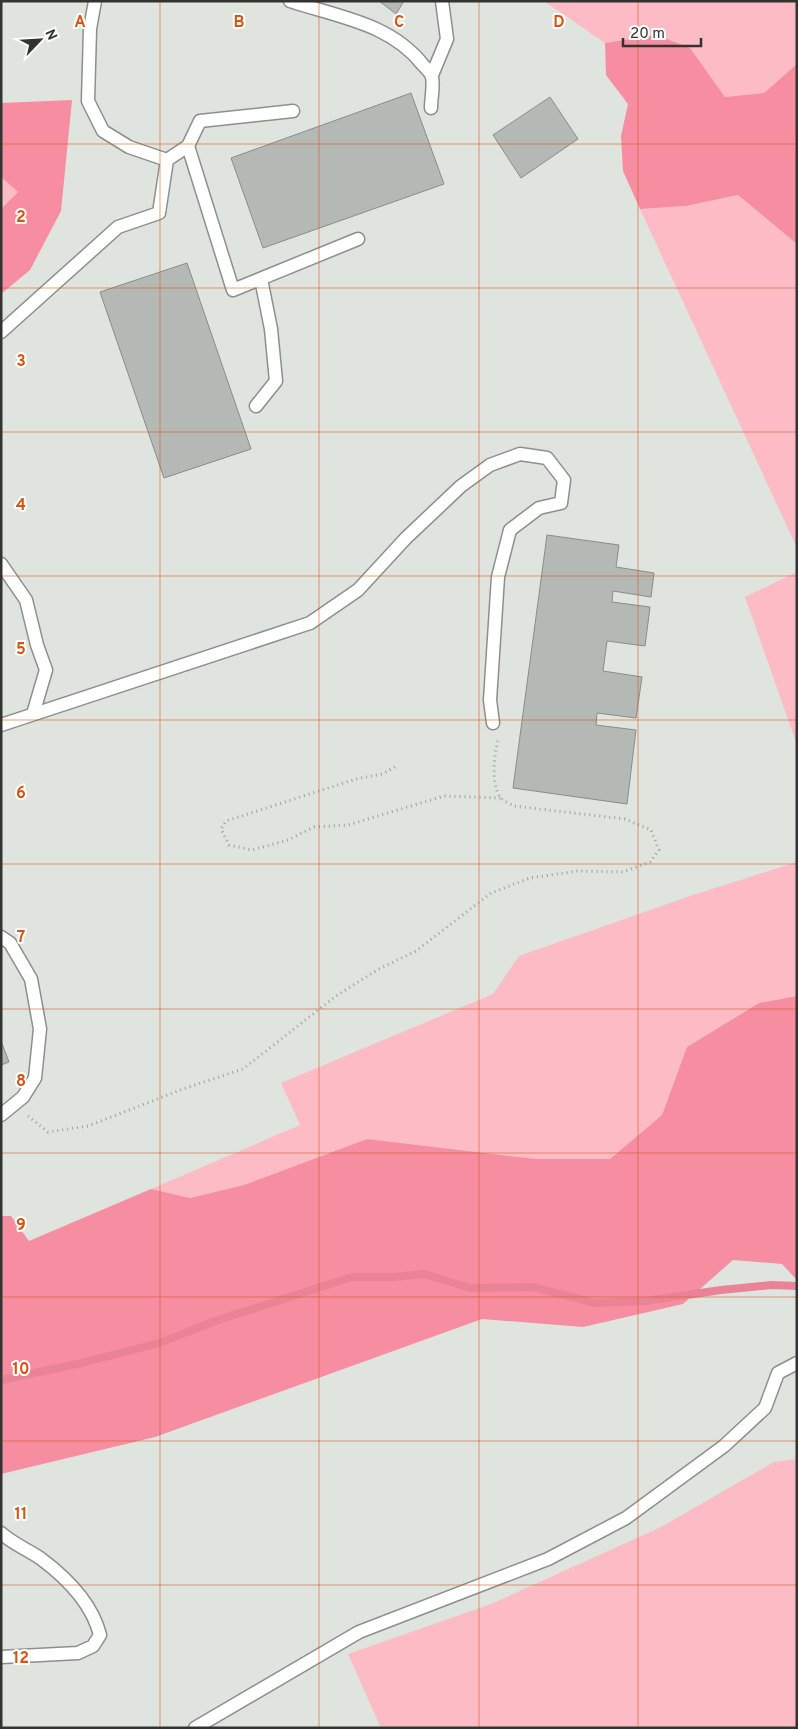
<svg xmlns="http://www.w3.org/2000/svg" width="798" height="1729" font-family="Overpass,sans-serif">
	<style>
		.green { fill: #fdbbc5 }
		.forest { fill: #f68da0 }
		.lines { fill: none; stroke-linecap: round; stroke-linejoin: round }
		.stream { stroke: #eb8397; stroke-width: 8 }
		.building { fill: #b5b9b5; stroke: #898d89 }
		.service-casing { stroke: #8c908c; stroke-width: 15 }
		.path { stroke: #9da09c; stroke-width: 3; stroke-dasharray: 1 4; stroke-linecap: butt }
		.service { stroke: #fff; stroke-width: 12 }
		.grid { fill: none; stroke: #d65510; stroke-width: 1; stroke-opacity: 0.55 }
		.grid-label { font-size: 16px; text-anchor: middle; font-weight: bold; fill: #d65510; stroke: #fff; stroke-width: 4; stroke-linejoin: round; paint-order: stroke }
	</style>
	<rect width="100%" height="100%" fill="#e0e4df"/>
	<path class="green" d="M544,1H797V64L764,93L725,97L690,48L657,35L605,43Z
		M1,177L18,192L1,209Z
		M738,195L797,244V548L640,209L686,206Z
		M797,572V745L745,597Z
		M797,862V996L759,1003L687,1047L662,1115L610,1159H536L367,1139L244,1185L190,1198L151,1189L300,1125L281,1083L493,994L519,956L687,897Z
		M797,1459V1728H381L348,1654L491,1604L661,1527L774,1462Z"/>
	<path class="forest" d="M657,35L690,48L725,97L764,93L797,64V244L738,195L686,206L640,209L623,171L621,136L628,104L606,75L605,43Z
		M72,100L61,211L30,270L1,294V209L18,192L1,177V103Z
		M797,996V1280L782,1264L733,1260L683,1304L583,1327L482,1319L155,1437L1,1474V1216H11L29,1241L151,1189L190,1198L244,1185L367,1139L536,1159H610L662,1115L687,1047L759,1003Z"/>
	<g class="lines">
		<path class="stream" d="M1,1380L77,1364L159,1343L218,1320L352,1277H394L424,1274L470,1288L533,1287L595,1303L646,1301L721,1290L772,1285L797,1286"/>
	</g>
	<path class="building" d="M379,1H404L396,14Z
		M411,93L444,184L263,248L231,158Z
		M550,97L578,139L521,178L493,135Z
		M187,263L251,449L164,478L100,292Z
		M547,535L619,545L616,567L654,573L651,597L613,591L612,602L650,607L645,646L607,641L603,671L642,677L636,718L597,713L596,725L636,730L627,804L513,788Z
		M1,1041L9,1062L1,1065Z"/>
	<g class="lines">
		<defs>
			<path id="service" d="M290,1C338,17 390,23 423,65C426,68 431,73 432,77C434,86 431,98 431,108
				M432,75L447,39L442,1
				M188,146L200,121L293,111
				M167,160L188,146L233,290L358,239
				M1,332L118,227L159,213L167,160L129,147L103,131L88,101L90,29L95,1
				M256,406L276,381L271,329L261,279
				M1,564L26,600L37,645L46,670L33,714
				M1,725L310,623L358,590L406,538L461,486L490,465L520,454L547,458L564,480L561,503L539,508L510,530L498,577L490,700L493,723
				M1,937L10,943L31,979L40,1029L35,1078L23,1097L1,1115
				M1,1533C13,1544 27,1549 40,1558C67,1578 92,1603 100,1635L93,1646L78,1653L1,1657
				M195,1728L359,1632L548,1559L626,1518L724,1446L765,1408L778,1373L797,1363"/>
		</defs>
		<use href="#service" class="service-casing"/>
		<path class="path" d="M395,767L382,774L356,779L226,821L221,829L229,845L252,850L288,840L314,827L348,825L444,796L501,798
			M28,1116L48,1132L88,1126L183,1089L243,1069L336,996L377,970L416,951L491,893L530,878L578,871L623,872L650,862L659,850L651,830L625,819L514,806C510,804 503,801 500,797C491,783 494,755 498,740"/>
		<use href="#service" class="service"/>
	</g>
	<path class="grid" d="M160,1V1728M319,1V1728M479,1V1728M638,1V1728M1,144H797M1,288H797M1,432H797M1,576H797M1,720H797M1,864H797M1,1009H797M1,1153H797M1,1297H797M1,1441H797M1,1585H797"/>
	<g class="grid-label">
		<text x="80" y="27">A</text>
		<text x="239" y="27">B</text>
		<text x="399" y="27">C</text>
		<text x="559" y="27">D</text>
		<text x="21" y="222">2</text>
		<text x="21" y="366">3</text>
		<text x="21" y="510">4</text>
		<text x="21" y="654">5</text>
		<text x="21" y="798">6</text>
		<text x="21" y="942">7</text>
		<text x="21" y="1086">8</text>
		<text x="21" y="1230">9</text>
		<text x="21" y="1374">10</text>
		<text x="21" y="1519">11</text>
		<text x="21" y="1663">12</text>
	</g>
	<rect width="798" height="1729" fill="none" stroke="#333432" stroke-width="5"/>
	<g transform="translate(40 40) rotate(65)" stroke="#ffffff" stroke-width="4" paint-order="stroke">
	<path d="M0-4L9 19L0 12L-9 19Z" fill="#333432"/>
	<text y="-8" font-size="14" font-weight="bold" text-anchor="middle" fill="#333432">N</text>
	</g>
	<path d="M623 38v8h78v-8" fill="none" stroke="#333432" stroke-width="2.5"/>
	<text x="630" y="38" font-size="15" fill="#333432" stroke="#ffffff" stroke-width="4" paint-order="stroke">20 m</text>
</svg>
